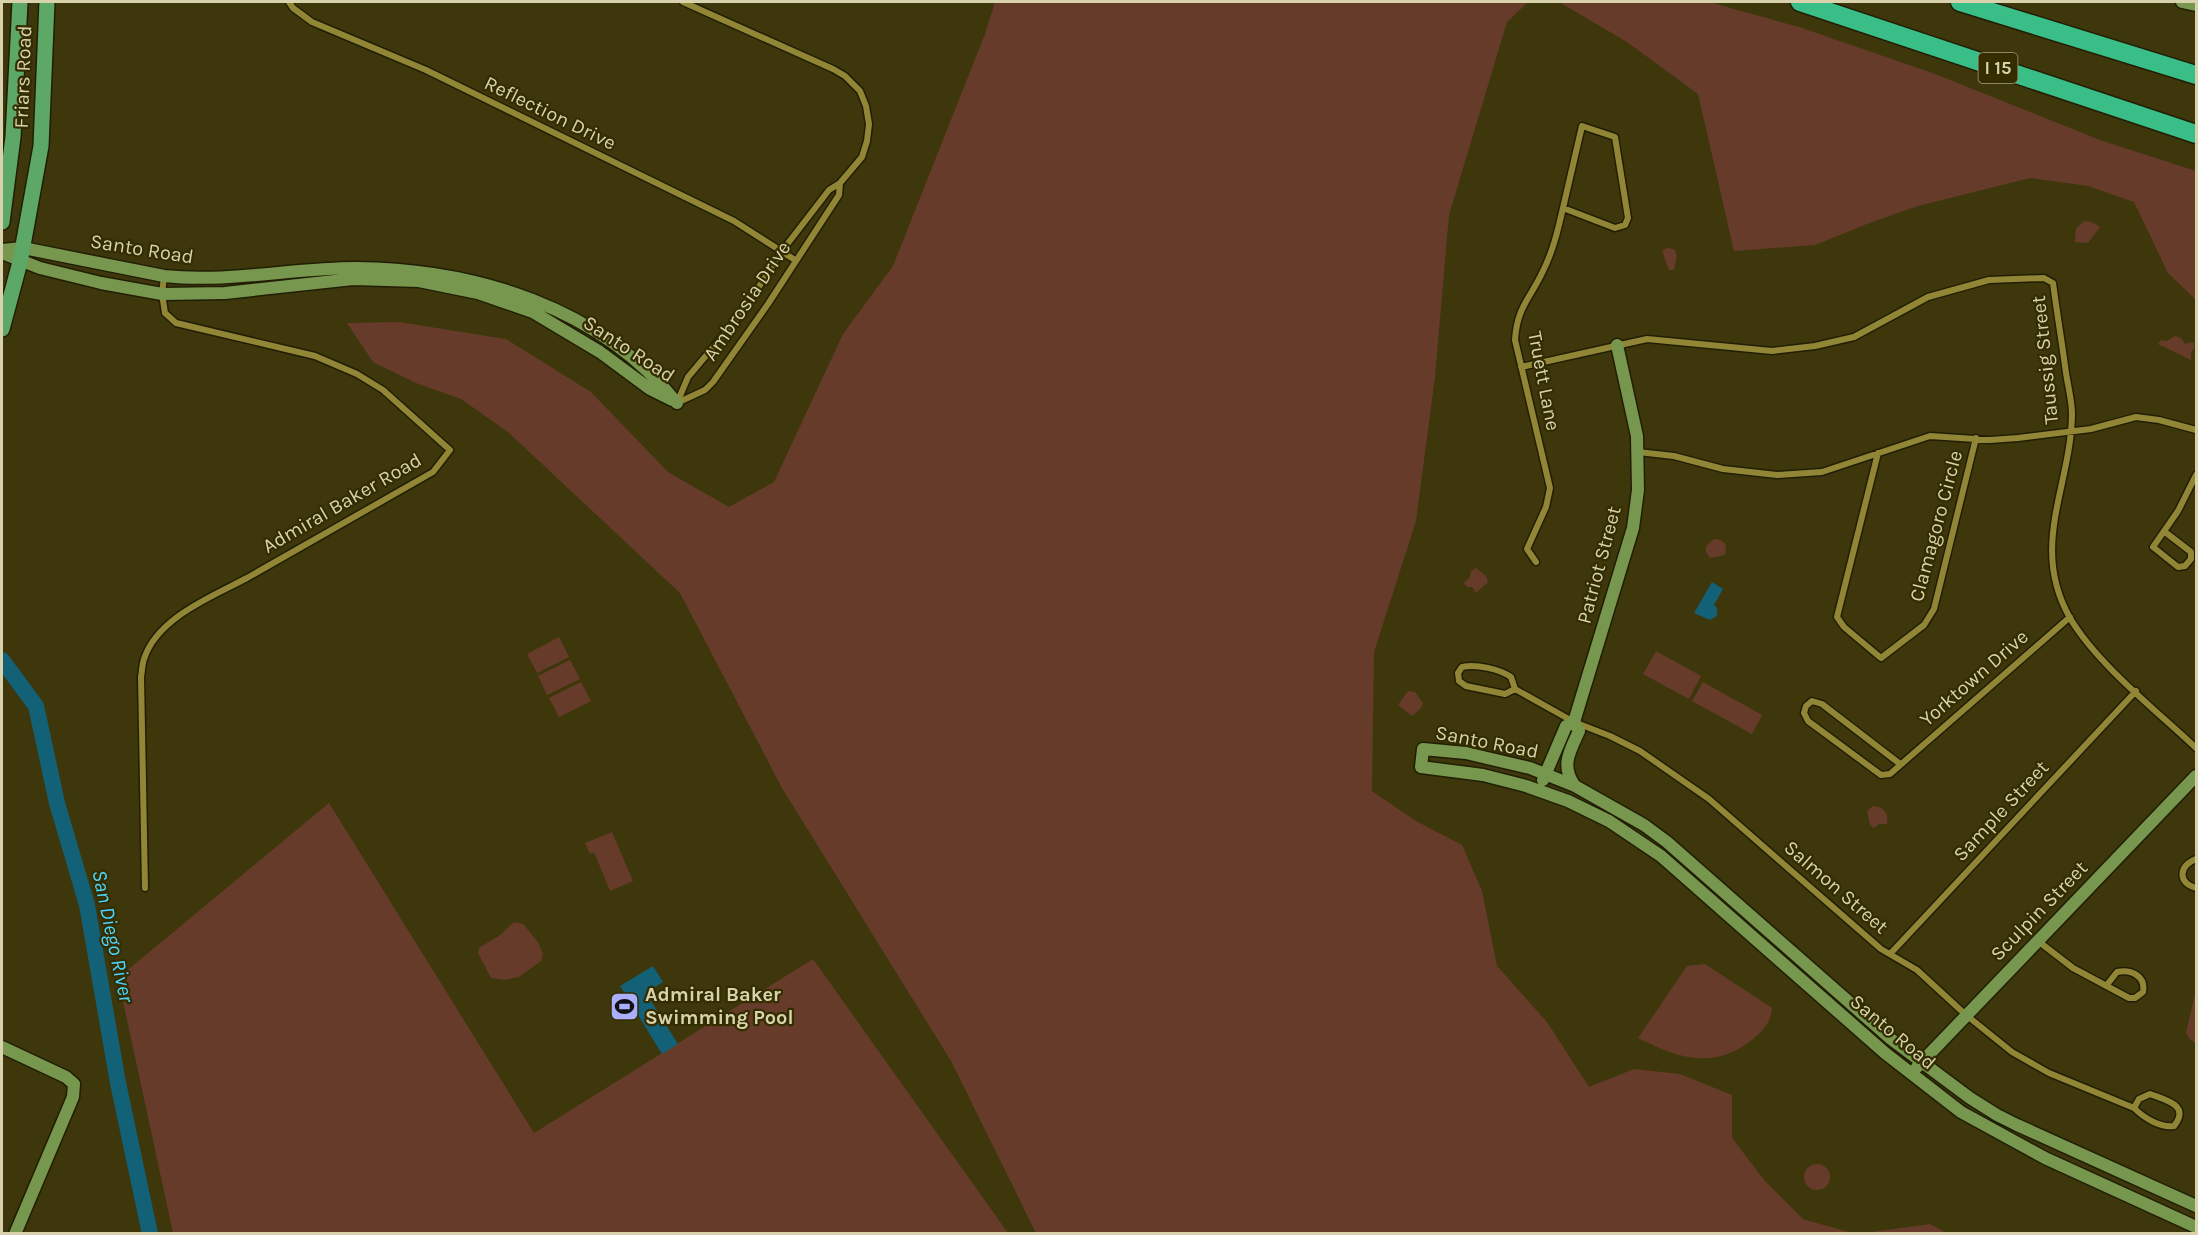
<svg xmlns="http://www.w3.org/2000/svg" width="2198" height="1235" font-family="Karla,sans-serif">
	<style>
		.green { fill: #673b2a }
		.water { fill: #126177 }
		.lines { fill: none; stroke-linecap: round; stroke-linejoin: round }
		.river { stroke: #126177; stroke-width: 16 }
		.street-casing { stroke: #221e05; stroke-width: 9 }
		.secondary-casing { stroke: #221e05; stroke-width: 15 }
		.primary-casing { stroke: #221e05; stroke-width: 18 }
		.highway-casing { stroke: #221e05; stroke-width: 21 }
		.street { stroke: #918635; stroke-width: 6 }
		.secondary { stroke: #77974e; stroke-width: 12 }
		.primary { stroke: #5da866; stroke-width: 15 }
		.highway { stroke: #3abe87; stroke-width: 18 }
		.labels { text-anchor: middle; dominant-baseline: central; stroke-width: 4.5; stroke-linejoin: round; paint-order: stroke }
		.shield { fill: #332d00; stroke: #a6a179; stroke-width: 1.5 }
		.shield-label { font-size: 18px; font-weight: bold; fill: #d8d3ad }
		.street-label { font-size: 20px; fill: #d8d3ad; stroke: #332d00 }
		.poi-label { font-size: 20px; font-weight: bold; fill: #d8d3ad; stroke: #332d00; text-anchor: start }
		.water-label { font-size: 21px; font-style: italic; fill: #4bd5fd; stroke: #332d00 }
	</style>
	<rect width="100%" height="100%" fill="#3d370b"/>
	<path class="green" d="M995,2H1528L1507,22L1449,215L1435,377L1416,521L1374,652L1372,791L1416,821L1462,845L1482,891L1497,966L1547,1022L1589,1087L1634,1069L1680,1074L1732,1095V1138L1765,1181L1803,1219L1852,1233H1036L951,1061L782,788L680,593L508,432L461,399L416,383L373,362L347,323L399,322L506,339L591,392L668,472L729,507L774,482L843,334L893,266L985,34Z
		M1559,2H1709L1802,28L1935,74L2100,140L2196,171V300L2168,273L2134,202L2088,186L2030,178L1918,206L1872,222L1815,245L1734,251L1698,94L1627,42Z
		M2084,221L2091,222L2100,227L2088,243L2075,242L2076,229Z
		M1667,248L1674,249L1677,255L1674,270H1669L1662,251Z
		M2175,336L2181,338L2185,344L2192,342L2194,343V348L2191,353V360L2158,344L2161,340L2167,341Z
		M1714,539L1721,540L1726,545L1725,555L1710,558L1706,552V546Z
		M1476,568L1486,576L1488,582L1476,593L1472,587H1467L1464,583L1470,577L1471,571Z
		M559,637L569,657L537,673L527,654Z
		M1656,651L1701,676L1689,699L1643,674Z
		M570,660L580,679L547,695L538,676Z
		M581,682L591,701L559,717L549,698Z
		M1703,682L1762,715L1752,734L1692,701Z
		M1408,691L1415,692L1423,703L1421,708L1412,716L1398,705Z
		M329,803L534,1133L813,959L1008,1233H173L118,978Z
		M1873,806C1884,807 1889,813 1887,824H1879L1874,828L1870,825L1867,811Z
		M612,832L633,881L610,891L594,852L590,854L585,843Z
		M514,922L523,924L538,942L543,954L541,961L519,977L505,980L491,978L478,953L480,947L499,936Z
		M1705,964L1772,1008C1771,1022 1763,1031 1753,1039C1714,1071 1678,1058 1638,1038L1687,966Z
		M2195,994H2196V1044L2189,1038L2186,1033Z
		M1804 1177a13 13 0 1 1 26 0a13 13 0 1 1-26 0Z
		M1930,1224L1947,1233H1864Z"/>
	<path class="water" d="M1712,582L1723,589L1714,605L1717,608V616L1710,620L1694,613Z
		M653,966L663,982L646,993L678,1044L662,1054L620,986Z"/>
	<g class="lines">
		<path class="river" d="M2,660L36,706L57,803L87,905L118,1083L150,1234"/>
		<defs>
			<path id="street" d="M289,2L293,8L312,22L426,70L734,221L795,260
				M1582,126L1615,137L1628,218L1625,225L1615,228L1563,208Z
				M1521,367L1647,339L1772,351L1815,346L1854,337L1928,297L1989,280L2044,278L2053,283C2057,313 2062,343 2066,373C2068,386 2072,401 2072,414C2071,487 2029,546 2070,618C2097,664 2157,711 2196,748
				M677,403L688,377L742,313L782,251L829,190L840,183L862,157L867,141L869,124L866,106L860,91L845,76L833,69L683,2
				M677,403L705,390L713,382L768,304L839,195L840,183
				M1638,452L1674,456L1723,469L1777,475L1822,472L1930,436L1990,440L2018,438L2091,429L2136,417L2159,420L2196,430
				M1878,453L1837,617L1844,627L1881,658L1924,625L1934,609L1976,438
				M2165,532L2191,552V559L2185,566L2178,567L2153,547L2178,511L2196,475
				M1536,562L1527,549L1546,507L1550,488L1515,340C1517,307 1530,299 1543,271C1553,251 1558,230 1563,208
				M1515,689L1505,694L1466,686L1459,681L1458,673L1462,667C1477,664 1499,669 1511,677L1515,689L1574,722L1610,736L1640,751L1709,799L1881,949L1917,970L1966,1015L2012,1052L2049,1073L2134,1108C2144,1118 2160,1128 2174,1126C2191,1105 2165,1100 2150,1094L2139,1099L2134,1108
				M1900,764L1822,704L1812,701L1806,706L1804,713L1808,721L1881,775L1890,774L2070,617
				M2196,859C2179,866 2177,882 2196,888
				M145,888L141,677C142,672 142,665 144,659C157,618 211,597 247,578L433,472L450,450L383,390L357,374L315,356L176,323L165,313L162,294L164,276
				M2038,941L2073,968L2129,998H2135L2143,992C2146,976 2131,969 2117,972L2106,986
				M1891,953L2136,691"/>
			<path id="secondary" d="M2182,2L2196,5
				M2,250L23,248L164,276C228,283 292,268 356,268C475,269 600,307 677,403
				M2,253L40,268L101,283L162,294L225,293L353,279L419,281L478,293L533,312L600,352L650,389L672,400
				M1543,780L1566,726L1574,722
				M1575,786C1560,766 1570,751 1579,731L1574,722L1633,528L1638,490L1637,436L1617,345
				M2,1047L66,1077L74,1084L73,1097L15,1234
				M1917,1067L2196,776
				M2196,1206L2017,1125L1997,1115L1970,1098L1891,1039L1667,842L1644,825L1575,786L1530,768L1466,753L1423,749L1421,767L1483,775L1526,786L1568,801L1609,821L1661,856L1885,1053L1961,1112L2045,1158L2196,1227"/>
			<path id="primary" d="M2,222L13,137L20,2
				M2,329L20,262L41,146L47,2"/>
			<path id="highway" d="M1800,2L2196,134
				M1960,2L2196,75"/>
		</defs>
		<use href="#street" class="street-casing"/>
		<use href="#secondary" class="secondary-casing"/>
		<use href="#primary" class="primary-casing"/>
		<use href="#highway" class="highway-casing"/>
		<use href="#street" class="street"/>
		<use href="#secondary" class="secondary"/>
		<use href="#primary" class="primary"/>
		<use href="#highway" class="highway"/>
	</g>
	<defs>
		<symbol id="stadium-square" viewBox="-11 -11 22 22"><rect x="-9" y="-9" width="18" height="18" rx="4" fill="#abaffb" stroke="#332d00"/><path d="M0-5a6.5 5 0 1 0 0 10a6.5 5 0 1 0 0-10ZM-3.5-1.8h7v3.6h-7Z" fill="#111"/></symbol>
	</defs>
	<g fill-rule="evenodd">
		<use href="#stadium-square" x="608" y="990" width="33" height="33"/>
	</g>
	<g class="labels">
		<rect class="shield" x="1978.5" y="53" width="39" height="30" rx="4.5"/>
		<g class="shield-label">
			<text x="1998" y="68">I 15</text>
		</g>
		<g class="street-label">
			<text transform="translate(23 77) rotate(-88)">Friars Road</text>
			<text transform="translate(550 113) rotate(26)">Reflection Drive</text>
			<text transform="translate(142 249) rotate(9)">Santo Road</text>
			<text transform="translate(747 301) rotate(-56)">Ambrosia Drive</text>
			<text transform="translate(629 349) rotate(33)">Santo Road</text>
			<text transform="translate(2045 360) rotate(-96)">Taussig Street</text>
			<text transform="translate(1544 381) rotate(79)">Truett Lane</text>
			<text transform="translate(342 503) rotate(-30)">Admiral Baker Road</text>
			<text transform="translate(1936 526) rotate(-75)">Clamagoro Circle</text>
			<text transform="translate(1599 565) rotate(-75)">Patriot Street</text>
			<text transform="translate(1974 678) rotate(-41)">Yorktown Drive</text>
			<text transform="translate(1487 742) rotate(11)">Santo Road</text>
			<text transform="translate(2001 811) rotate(-47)">Sample Street</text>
			<text transform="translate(1836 887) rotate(41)">Salmon Street</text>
			<text transform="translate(2039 911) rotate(-46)">Sculpin Street</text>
			<text transform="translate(1893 1032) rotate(40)">Santo Road</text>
		</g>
		<g class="poi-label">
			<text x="645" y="994">Admiral Baker<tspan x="645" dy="23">Swimming Pool</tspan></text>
		</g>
		<g class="water-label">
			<text transform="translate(113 936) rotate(78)">San Diego River</text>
		</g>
	</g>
	<rect width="2198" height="1235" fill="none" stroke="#d8d3ad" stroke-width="6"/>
</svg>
